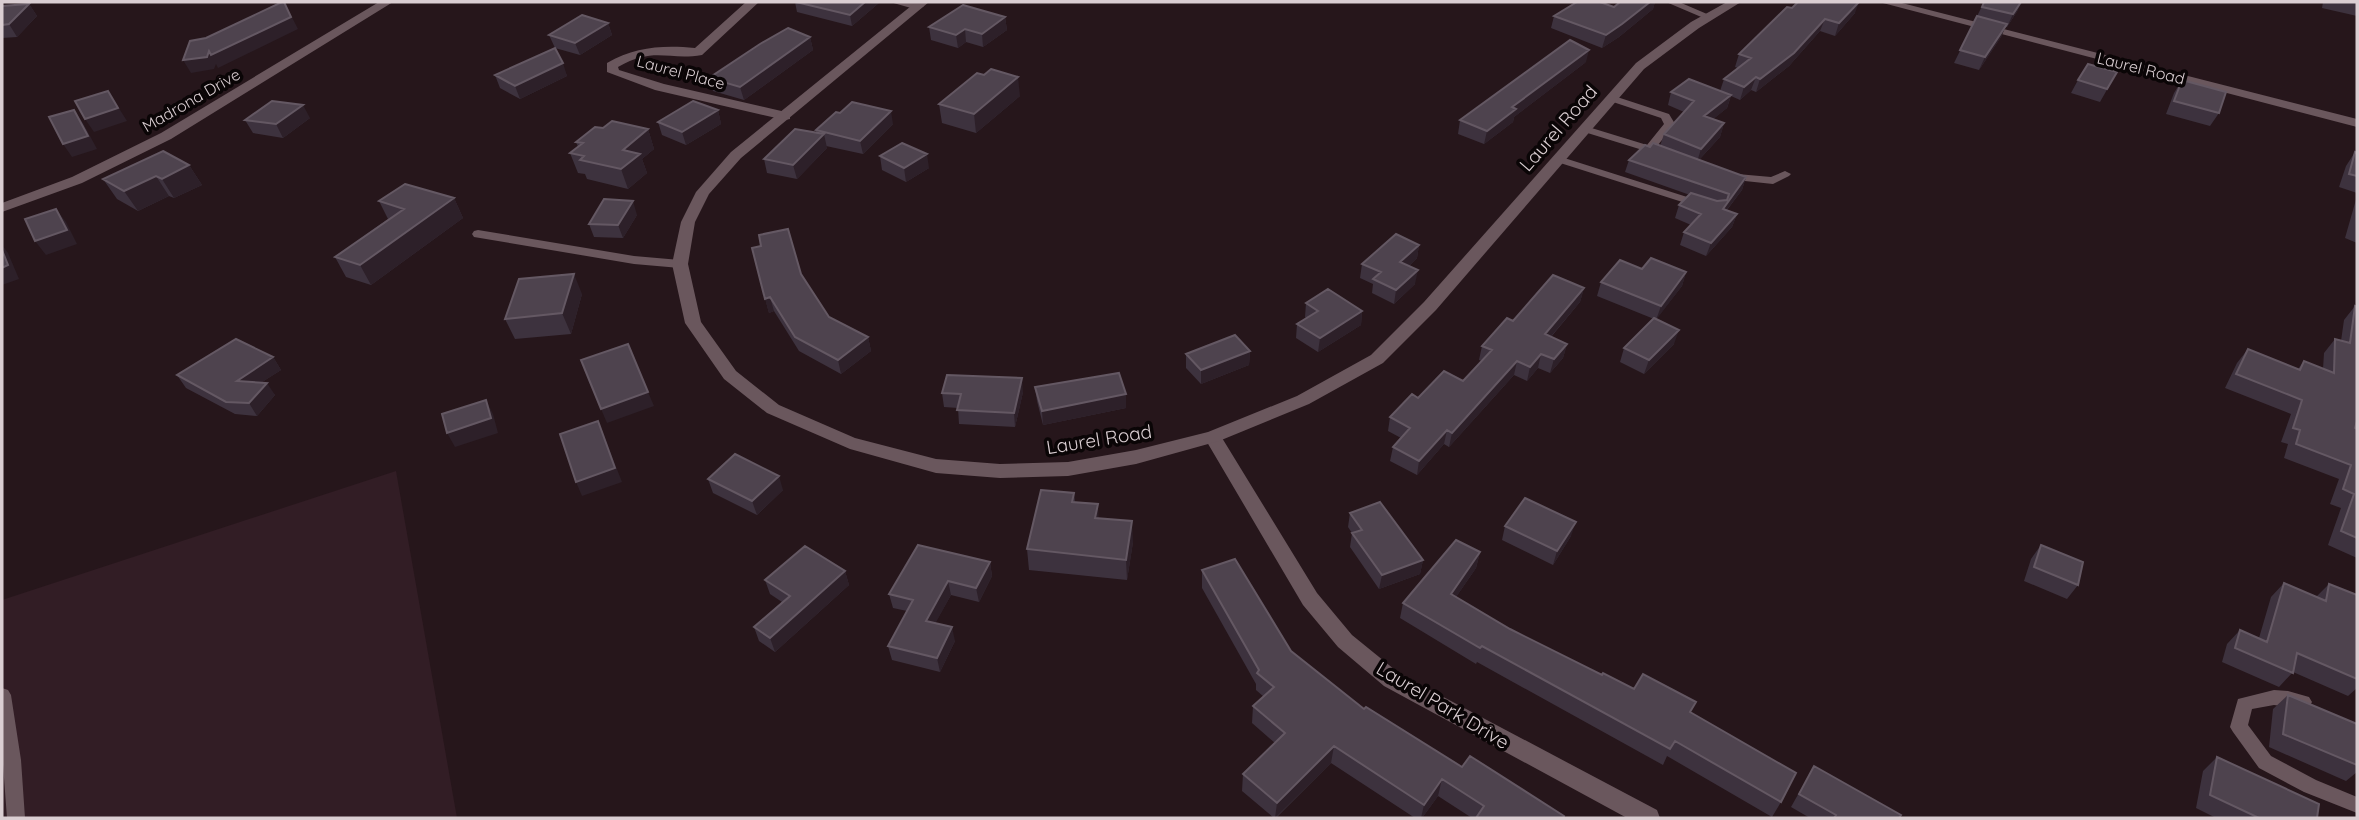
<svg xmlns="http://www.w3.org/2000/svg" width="2359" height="820" font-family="Quicksand,sans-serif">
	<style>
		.built { fill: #321d25 }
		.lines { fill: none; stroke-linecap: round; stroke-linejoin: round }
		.service { fill: #6a575d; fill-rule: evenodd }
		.minor { fill: #6a575d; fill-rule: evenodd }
		.tertiary { fill: #6a575d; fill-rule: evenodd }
		.wall { fill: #3d323e }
		.shaded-wall { fill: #2d2029 }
		.building { fill: #4e434e; stroke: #645863; stroke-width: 2 }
		.labels { text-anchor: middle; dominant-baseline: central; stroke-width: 7; stroke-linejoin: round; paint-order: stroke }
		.far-street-label { font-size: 16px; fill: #daced2; stroke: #0a0506 }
		.street-label { font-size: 19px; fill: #daced2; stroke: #0a0506 }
	</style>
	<rect width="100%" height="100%" fill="#26161b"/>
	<path class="built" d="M396,471L457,818H2V600Z"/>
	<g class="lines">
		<path class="service" d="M1666,2H1679L1714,17L1706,19Z
			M1611,95L1669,114L1675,124L1653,151L1649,152L1581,131L1580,129L1585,126L1647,145L1664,124L1661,118L1607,100L1606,98Z
			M1558,156L1706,203L1708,205L1706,207H1698L1554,161L1552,159Z
			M1785,171L1791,174L1789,176L1773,184L1726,179L1720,176L1726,173L1771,177Z
			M478,230L634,256L680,260L686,264L680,268L634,264L474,237L472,234L474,231Z
			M2,688L8,690L11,695L21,760L25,818H7L2,751Z
			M2274,690L2288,691L2309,697L2312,702L2309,707L2303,709L2274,705L2252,709L2248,725L2271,756L2316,780L2357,797V813L2304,792L2259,768L2233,732L2230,727L2238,699Z"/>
		<path class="minor" d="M379,2H393L171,139L82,183L2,212V203L72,177L161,133Z
			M746,2H759L702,55C668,61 655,46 618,67L619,70L664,84L790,113V119L785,120L655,90L607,72V63C635,47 662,45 695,48Z
			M890,2H914L924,6L918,10Z
			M1213,431L1219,433L1317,593L1352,635L1400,674L1657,810L1660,818H1627L1384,686L1338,647L1303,605L1204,437L1207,433Z"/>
		<path class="tertiary" d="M916,2H929L741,158L709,194L695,222L688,264L701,322L736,371L779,405L855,438L936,459L1000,464L1068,462L1136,450L1208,432L1297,396L1371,355L1424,302L1636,63L1691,22L1727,2H1741L1699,28L1644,69L1436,310L1383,363L1309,404L1219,441L1136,464L1068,476L1000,478L936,473L850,449L767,413L724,379L685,323L672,264L681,222L696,192L731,152Z
			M1879,2H1898L2357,119V127Z"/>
	</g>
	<path class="wall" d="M795,2H880L852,26L797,12Z
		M1620,2H1655L1653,9L1619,37L1602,48L1551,28L1554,16L1614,7Z
		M1984,2L2018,10L2007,27H2005L2001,37L1979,70L1954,63Z
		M2323,2H2357V16L2322,8Z
		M29,4L37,16L17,37L2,38V6Z
		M1792,8L1855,13L1835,36L1820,31L1789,66L1756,92L1751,90L1740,100L1731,96L1727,108L1713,119L1724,123L1720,137L1699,160L1746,177L1742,190L1727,210L1737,214L1732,227L1706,256L1680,245L1684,232L1691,225L1675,218L1679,205L1690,195L1625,172L1629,160L1650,147L1660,146L1664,134L1684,112L1668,105L1671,92L1720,91L1724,79L1738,68L1735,67L1739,54Z
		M1005,17L1007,30L983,47L966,42L958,48L931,40L929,27Z
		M608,23L612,35L580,55L555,48L567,76L520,99L500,88L495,75L555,48L549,35Z
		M810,37L813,50L744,100L713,91L709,78Z
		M1586,62L1514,117L1513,122L1484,144L1458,134L1460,120Z
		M2117,72L2100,102L2071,93L2078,80Z
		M2182,80L2219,113L2210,126L2166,114L2174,93Z
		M1020,96L976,133L942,123L939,104Z
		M718,110L721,124L686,145L662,135L658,122Z
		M310,118L283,138L253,133L245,120Z
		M893,124L863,154L826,146L827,148L797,179L767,173L764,159L816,133V130Z
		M603,128L648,129L654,149L642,159L647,173L628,189L587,179L585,174L578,173L570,153L578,147L576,142Z
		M2355,152L2357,153V193L2339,187L2346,166Z
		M880,156L929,168L906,182L882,170Z
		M189,165L202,185L174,198L169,196L138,211L117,199L103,179Z
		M2357,196V243L2345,238Z
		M454,198L463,218L371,285L346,277L335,257L388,219L379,201Z
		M637,215L623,238L594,237L589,224Z
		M1419,245L1417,258L1409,266L1415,284L1394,304L1372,293L1373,284L1360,278L1362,264Z
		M752,248L801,274L829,317L868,337L871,351L841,374L799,351L774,311L769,313Z
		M1642,269L1686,272L1682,286L1656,319L1674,344L1644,374L1620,362L1624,348L1654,319L1597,296L1601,282Z
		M1584,288L1580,302L1551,337L1567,344L1563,358L1550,373L1538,368L1527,381L1514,375L1449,447L1444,444L1417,475L1390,461L1393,447L1401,438L1388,431L1390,417L1418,398L1463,381L1482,361L1479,360L1482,346L1513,321Z
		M582,294L571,334L515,339L505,319Z
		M1306,303L1362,311L1361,325L1318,352L1296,338L1297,324L1306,318L1305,317Z
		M2355,306V428L2357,429V558L2328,545L2341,508L2330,504L2339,479L2284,458L2288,444L2281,442L2291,414L2225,388L2237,363L2248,349L2298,369L2304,361L2323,369L2324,353L2335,339L2341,341L2344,320Z
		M1250,351L1249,365L1201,384L1186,368V354Z
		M273,357L281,370L262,382L275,395L257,416L235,414L186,388L177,375Z
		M1035,387L1126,408L1043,425L1037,401Z
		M1023,392L1015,427L959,424L958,408L944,407L942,393Z
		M708,479L783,490L757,515L713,493Z
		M1074,493L1075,502L1098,504V518L1133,542L1127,580L1029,570L1027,549Z
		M1350,513L1423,560L1420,574L1379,589L1350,547L1352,533L1348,527Z
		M1505,526L1571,536L1553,565L1502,540Z
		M2041,545L2078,585L2067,599L2024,581L2031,559Z
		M1480,552L1476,568L1456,597L1510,629L1602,675L1690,713L1781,802L1772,817L1667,756L1663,765L1477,662L1476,664L1400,618L1403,603Z
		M990,562L992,576L979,602L951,595L935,623L955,641L940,672L892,660L888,646L907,611L893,608L889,594Z
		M1202,570L1291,651L1364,709L1462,767L1563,818H1472L1438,796L1422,818H1415L1331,763L1276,818H1274L1242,791L1243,774L1275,743L1252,723L1253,706L1264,697L1256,690V684L1202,588Z
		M845,571L849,585L775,652L759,641L754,627L782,602L770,594L765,580Z
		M2284,583L2316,597L2329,584L2357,595V688L2348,696L2293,672L2279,687L2222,662L2227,644L2240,630L2259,638L2271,597Z
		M2288,695L2357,724V772L2346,781L2269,747L2273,709Z
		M2217,757L2317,818H2216L2196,808L2203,771Z
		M1814,766L1899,818H1810L1791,807Z"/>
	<path class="shaded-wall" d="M284,2L298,29L218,68L216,64L214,69L191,73L183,60L209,51Z
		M865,2H880L852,26L850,15Z
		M1650,2H1655L1653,9L1619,37L1602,48L1606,35Z
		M1859,2L1855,13L1835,36L1839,23Z
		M2021,2L2018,10L2007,27L2013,14Z
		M29,4L37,16L17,37L9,24Z
		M1005,17L1007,30L983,47L982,34Z
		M1825,19L1820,31L1789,66L1756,92L1760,79Z
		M608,23L612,35L580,55L575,43Z
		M2007,24L2001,37L1979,70L1985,57Z
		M965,29L966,42L958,48L956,35Z
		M810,37L813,50L744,100L740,87Z
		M1589,50L1586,62L1514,117L1513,122L1484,144L1487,131L1512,107Z
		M563,63L567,76L520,99L515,86Z
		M1018,77L1020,96L976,133L974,114Z
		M1756,77L1751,90L1740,100L1744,87Z
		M108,91L127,121L94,132L85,119Z
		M1731,95L1727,108L1700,130L1704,116Z
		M303,105L310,118L283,138L276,124Z
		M74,110L83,123L97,149L72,157L63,144Z
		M718,110L721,124L686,145L682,132Z
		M891,111L893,124L863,154L860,141Z
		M1724,123L1720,137L1697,162L1701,149Z
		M648,129L654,149L642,159L647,173L628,189L621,169L623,150Z
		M824,134L827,148L797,179L793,165Z
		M927,154L929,168L906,182L904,168Z
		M189,165L202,185L174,198L162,179Z
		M156,176L169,196L138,211L124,191Z
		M1746,177L1742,190L1718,221L1723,209Z
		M454,198L463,218L371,285L360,265Z
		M633,201L637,215L623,238L618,225Z
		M56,209L66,222L77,244L46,255L35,241Z
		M1737,214L1732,227L1706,256L1711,243Z
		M2,245L8,253L19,279L2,285Z
		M1419,245L1417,258L1398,276L1400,262Z
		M1418,270L1415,284L1394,304L1396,290Z
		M1686,272L1682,286L1656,320L1661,306Z
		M574,274L582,294L571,334L562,313Z
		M1584,288L1580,302L1541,348L1545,334Z
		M770,297L774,311L769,313L765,299Z
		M1362,311L1361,325L1318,352L1320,338Z
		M1679,330L1674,344L1644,374L1649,360Z
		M868,337L871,351L841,374L838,360Z
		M1567,344L1563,358L1550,373L1554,359Z
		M1250,351L1249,365L1201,384V370Z
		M1541,354L1538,368L1527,381L1530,367Z
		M273,357L281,370L245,393L237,381Z
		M1517,361L1514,375L1449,447L1452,433Z
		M1022,378L1023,392L1015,427L1014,413Z
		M267,383L275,395L257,416L249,403Z
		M648,392L654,406L607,423L601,409Z
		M1126,394V408L1043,425L1042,411Z
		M486,400L493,414L498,433L455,447L447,433Z
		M598,421L622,482L582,496L576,482Z
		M1447,430L1444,444L1417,475L1419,461Z
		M779,476L783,490L757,515L752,501Z
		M1098,504L1099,525L1095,518Z
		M1132,521L1133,542L1127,580L1126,560Z
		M1576,522L1571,536L1553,565L1557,551Z
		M1480,552L1476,568L1447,610L1451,594Z
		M1423,560L1420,574L1379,589L1382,575Z
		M990,562L992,576L979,602L976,588Z
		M845,571L849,585L775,652L770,638Z
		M948,581L951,595L929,635L926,621Z
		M952,627L955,641L940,672L937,658Z
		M1334,746L1331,763L1275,818L1277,803Z
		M1442,779L1438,796L1422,818H1421L1424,805Z"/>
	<path class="building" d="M282,2H284L291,17L211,55L209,51L207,57L183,60L190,41L206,38Z
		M796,2H865L850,15Z
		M1577,2H1600L1614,7L1620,2H1650L1622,24L1606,35L1554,16Z
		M1798,2H1859L1839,23L1825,19L1794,53L1760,79L1756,77L1744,87L1724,79L1751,58L1739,54L1787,7L1792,8Z
		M1984,2H2021L2013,14L1982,7Z
		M29,4L9,24L2,25V6Z
		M963,5L1005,17L982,34L965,29L956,35L929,27Z
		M582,15L608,23L575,43L549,35Z
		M1977,16L2007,24L1985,57L1960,50Z
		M788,28L810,37L740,87L709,78L760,44Z
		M1570,40L1589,50L1512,107L1516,109L1487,131L1460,120Z
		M555,48L563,63L515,86L495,75Z
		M2088,64L2117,72L2107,89L2078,80Z
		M991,69L1018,77L974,114L939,104L977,73L984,75Z
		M1689,79L1731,95L1704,116L1724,123L1701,149L1664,134L1694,101L1671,92Z
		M2182,80L2226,92L2219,113L2174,101Z
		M108,91L118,108L85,119L75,101Z
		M272,101L303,105L276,124L245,120Z
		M693,101L718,110L682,132L658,122Z
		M852,102L891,111L860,141L816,130L836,112L840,113Z
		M74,110L88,136L63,144L49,117Z
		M612,121L648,129L623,150L640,154L621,169L580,160L584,156L570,153L583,143L576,142L595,127L603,128Z
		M795,129L824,134L793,165L764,159Z
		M902,143L927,154L904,168L880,156Z
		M1653,143L1746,177L1723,209L1737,214L1711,243L1684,232L1701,214L1679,205L1691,193L1717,201L1727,200L1729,194L1629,160L1645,145L1650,147Z
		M163,151L189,165L162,179L156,176L124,191L103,179Z
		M2355,152L2357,153V176L2349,174Z
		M405,184L454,198L360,265L335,257L404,209L379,201Z
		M604,199L633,201L618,225L589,224Z
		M56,209L67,230L35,241L25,219Z
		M788,229L801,274L829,317L868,337L838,360L795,337L770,297L765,299L752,248L761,246L759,235Z
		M1396,234L1419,245L1400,262L1418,270L1396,290L1373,279L1381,272L1362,264Z
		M2,250L8,265L2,268Z
		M1651,258L1686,272L1661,306L1601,282L1620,260L1642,269Z
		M574,274L562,313L505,319L519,279Z
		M1553,275L1584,288L1545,334L1567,344L1554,359L1541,354L1530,367L1517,361L1452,433L1447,430L1419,461L1393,447L1410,428L1390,417L1412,394L1418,398L1444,371L1463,381L1492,350L1482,346L1507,318L1513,321Z
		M1328,289L1362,311L1320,338L1297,324L1318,311L1306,303Z
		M2355,306L2357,307V421L2355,428L2357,429V538L2341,531L2354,494L2343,489L2351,465L2296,444L2300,430L2293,428L2302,400L2236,374L2248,349L2300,370L2304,361L2334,373L2335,339L2350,343Z
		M1654,318L1679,330L1649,360L1624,348Z
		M1235,335L1250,351L1201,370L1186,354Z
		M236,339L273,357L237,381L267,383L249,403L226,402L177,375Z
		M628,344L648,392L601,409L581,360Z
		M1119,373L1126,394L1042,411L1035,387Z
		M947,375L1022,378L1014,413L957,410L961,394L942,393Z
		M486,400L491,418L447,433L442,414Z
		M598,421L615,468L576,482L560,434Z
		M735,454L779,476L752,501L708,479Z
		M1041,490L1074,493L1072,502L1098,504L1095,518L1132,521L1126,560L1027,549Z
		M1525,498L1576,522L1557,551L1505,526Z
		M1380,502L1423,560L1382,575L1352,533L1362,530L1350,513Z
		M1456,540L1480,552L1451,594L1510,629L1602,675L1603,673L1634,689L1643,674L1696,702L1690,712L1796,773L1781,802L1675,741L1670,749L1482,646L1480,648L1403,603Z
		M918,545L990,562L976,588L948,581L926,621L952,627L937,658L888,646L913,600L889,594Z
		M2041,545L2083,562L2078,585L2034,567Z
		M805,546L845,571L770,638L754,627L790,596L765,580Z
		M1235,559L1291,651L1364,709L1366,707L1462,767L1470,756L1564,816L1563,818H1476L1484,806L1442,779L1424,805L1334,746L1277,803L1243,774L1285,733L1253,706L1274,687L1257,673L1259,670L1202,570Z
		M2284,583L2326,601L2329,584L2357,595V679L2297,653L2293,673L2235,648L2240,630L2267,642Z
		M2288,695L2357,724V765L2283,734Z
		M2217,757L2319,804L2317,818H2259L2210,795Z
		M1814,766L1901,815L1899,818H1834L1836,815L1799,794Z"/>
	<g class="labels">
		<g class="far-street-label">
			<text transform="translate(2141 68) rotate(14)">Laurel Road</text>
			<text transform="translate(681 72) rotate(15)">Laurel Place</text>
			<text transform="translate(191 100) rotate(-30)">Madrona Drive</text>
		</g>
		<g class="street-label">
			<text transform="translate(1558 128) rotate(-49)">Laurel Road</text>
			<text transform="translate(1099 439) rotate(-9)">Laurel Road</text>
			<text transform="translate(1443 705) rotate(31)">Laurel Park Drive</text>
		</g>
	</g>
	<rect width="2359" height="820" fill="none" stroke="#daced2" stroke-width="7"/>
</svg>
